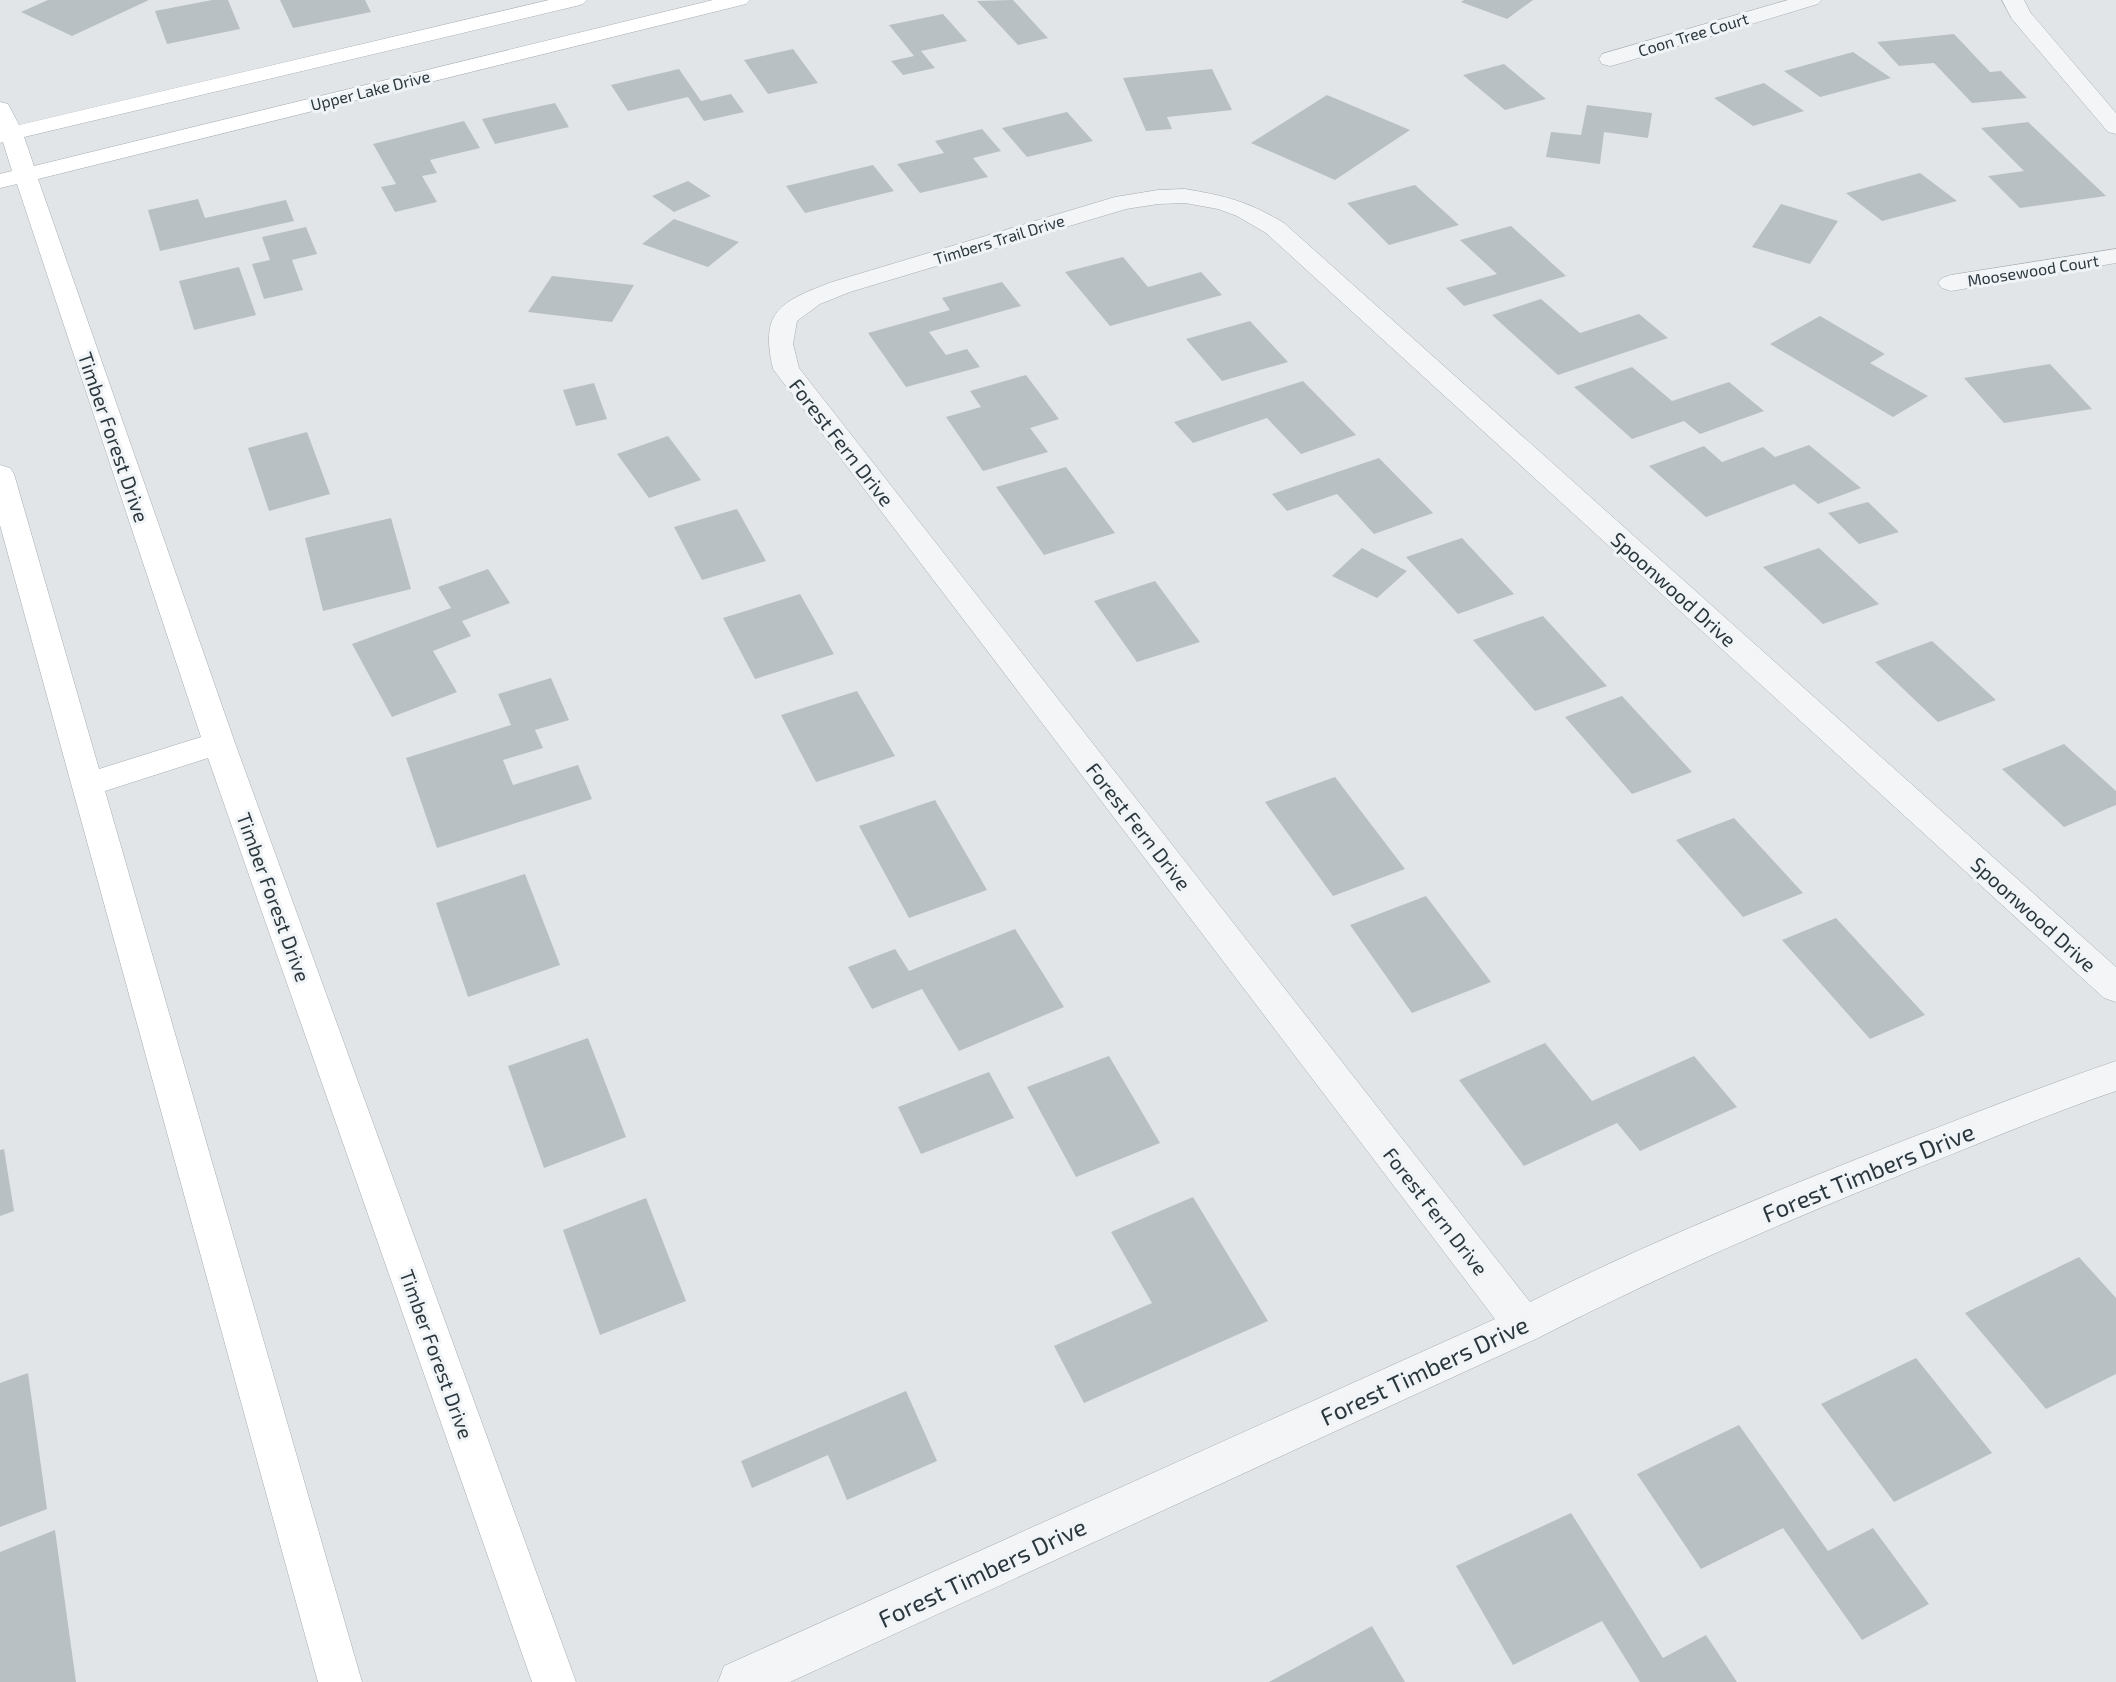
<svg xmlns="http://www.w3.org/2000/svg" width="2116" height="1682" font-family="'Exo 2',sans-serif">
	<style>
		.building { fill: #b8c0c4 }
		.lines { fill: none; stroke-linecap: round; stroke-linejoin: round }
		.street-casing { stroke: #a7adb2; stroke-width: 1 }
		.secondary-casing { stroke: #a7adb2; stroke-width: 1 }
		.street { fill: #f3f5f7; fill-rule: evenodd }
		.secondary { fill: #fff; fill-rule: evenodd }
		.labels { text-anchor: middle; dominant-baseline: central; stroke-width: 6; stroke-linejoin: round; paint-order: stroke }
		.far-street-label { font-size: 16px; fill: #2b373e; stroke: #f0f4f6 }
		.street-label { font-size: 20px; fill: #2b373e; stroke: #f0f4f6 }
		.near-street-label { font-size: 24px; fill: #2b373e; stroke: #f0f4f6 }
	</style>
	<rect width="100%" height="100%" fill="#e1e5e8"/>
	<path class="building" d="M48,0H149L72,36L21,12Z
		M212,0H228L240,29L167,44L155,11Z
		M280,0H365L371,12L293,28Z
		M1013,0L1048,38L1018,45L977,1Z
		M1464,0H1533L1507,19L1461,2Z
		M943,14L967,41L921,51L935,68L903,75L891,61L914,56L889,25Z
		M1954,34L1990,72L2001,71L2027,98L1972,103L1934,63L1899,66L1877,42Z
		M793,49L818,83L768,94L744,60Z
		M1853,52L1891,78L1820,97L1784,71Z
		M1504,64L1546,99L1505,110L1463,75Z
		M679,69L701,101L731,94L744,112L704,121L688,97L628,111L611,85Z
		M1212,69L1232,110L1167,117L1172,129L1146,131L1123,78Z
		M1764,83L1804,111L1753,126L1714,98Z
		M1327,95L1410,130L1335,180L1251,143Z
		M555,103L569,127L495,144L482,119Z
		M1587,105L1652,113L1648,138L1604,132L1600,164L1546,157L1551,132L1581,135Z
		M1067,112L1093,141L1027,157L1002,128Z
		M464,121L480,148L430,160L437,173L422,176L437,202L395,212L381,187L396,184L373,144Z
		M2028,122L2106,196L2020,208L1988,176L2024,171L1981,128Z
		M982,129L1001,151L973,158L988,177L920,193L897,164L944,153L935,141Z
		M873,165L894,191L805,213L786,186Z
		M1920,173L1957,201L1882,221L1846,193Z
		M688,181L711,196L674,212L652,196Z
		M1415,185L1459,225L1389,245L1347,203Z
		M198,199L205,218L286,200L294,221L160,251L148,210Z
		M1781,204L1838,221L1810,264L1752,247Z
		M674,219L739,242L708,267L642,244Z
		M1511,226L1566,276L1464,306L1446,288L1497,274L1460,240Z
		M306,227L317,254L292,260L303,290L264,299L252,264L270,260L262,237Z
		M1123,257L1148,287L1201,272L1222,295L1110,326L1065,272Z
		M239,267L256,315L194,330L179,281Z
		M552,276L634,285L612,322L528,312Z
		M1002,282L1021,306L929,332L946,355L967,349L980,367L906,387L868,333L950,310L942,298Z
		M1541,299L1580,333L1639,314L1668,338L1558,375L1492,315Z
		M1820,316L1885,354L1870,363L1928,396L1893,417L1770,344Z
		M1250,321L1288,362L1222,381L1186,339Z
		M2050,364L2092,409L2004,423L1964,378Z
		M1632,367L1672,401L1729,382L1764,411L1700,434L1684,421L1632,439L1574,387Z
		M1026,375L1059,419L1030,428L1048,452L983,471L946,417L981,407L970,391Z
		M1303,381L1356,435L1301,454L1267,418L1193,443L1174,422Z
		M594,383L607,419L576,426L563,390Z
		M307,432L330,494L269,511L248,448Z
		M668,436L701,480L649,498L617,454Z
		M1809,445L1861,488L1818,504L1794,484L1706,517L1649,466L1704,446L1722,462L1763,447L1775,457Z
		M1379,458L1433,513L1374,534L1337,494L1287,511L1272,494Z
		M1066,467L1115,533L1044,555L996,487Z
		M1868,502L1899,532L1859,544L1828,513Z
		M737,509L766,561L702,580L674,527Z
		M391,518L411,589L323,611L305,538Z
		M1462,538L1514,594L1458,614L1406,557Z
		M1362,548L1407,571L1377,598L1332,576Z
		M1819,548L1879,604L1823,624L1763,567Z
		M488,569L510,603L462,621L471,636L433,651L457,692L392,717L352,644L451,608L438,587Z
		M1155,581L1200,642L1137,662L1094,601Z
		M800,594L834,654L755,679L723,618Z
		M1543,616L1607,686L1535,711L1473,640Z
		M1932,641L1996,700L1938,722L1875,662Z
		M551,678L569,720L535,730L543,748L503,760L513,785L578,765L592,799L437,848L406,758L511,725L498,694Z
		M857,691L895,756L816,782L781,715Z
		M1622,696L1692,772L1632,794L1565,717Z
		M2064,744L2116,791V805L2064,827L2002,769Z
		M1335,777L1405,869L1333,896L1265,802Z
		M935,800L987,890L909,918L859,826Z
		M1734,818L1803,893L1743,917L1676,840Z
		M525,874L560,965L468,997L436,903Z
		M1426,896L1491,982L1412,1013L1350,925Z
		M1836,918L1925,1015L1870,1039L1782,940Z
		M1015,929L1064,1007L959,1051L922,989L872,1009L848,967L895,949L909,971Z
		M588,1038L626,1137L544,1168L508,1066Z
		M1545,1043L1592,1101L1694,1056L1737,1107L1640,1151L1617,1123L1524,1166L1459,1080Z
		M1109,1056L1160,1143L1076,1177L1027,1087Z
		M989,1072L1014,1118L921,1154L898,1107Z
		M4,1149L14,1211L0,1216V1150Z
		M1193,1197L1268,1321L1084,1403L1054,1346L1152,1303L1111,1232Z
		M646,1198L686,1301L600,1335L563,1230Z
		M2079,1257L2116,1298V1374L2046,1409L1965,1313Z
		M1916,1358L1992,1453L1894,1502L1821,1404Z
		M28,1373L47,1509L0,1527V1383Z
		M906,1391L937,1461L847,1500L828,1455L752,1488L741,1461Z
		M1739,1425L1828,1551L1873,1528L1929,1604L1862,1640L1783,1528L1701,1569L1637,1474Z
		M1571,1513L1663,1658L1706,1635L1737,1682H1640L1602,1621L1513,1665L1456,1566Z
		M55,1530L76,1682H0V1552Z
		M1372,1626L1405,1682H1269Z"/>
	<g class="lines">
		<defs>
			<path id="street" d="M1788,0H1822L1818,4L1618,64L1610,66L1602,64L1599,59L1602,54Z
				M2002,0H2024L2030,12L2116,113V134L2108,132L2012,19Z
				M1185,189C1226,196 1247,201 1284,223L2116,967V1002L2104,998L1266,233L1237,216L1218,209L1185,203L1158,204L1126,209L850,292L820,304L797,321L793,344L799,368L1530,1302C1647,1243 1768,1194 1890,1146C1965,1117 2040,1087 2116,1061V1091C2051,1113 1988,1140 1925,1165C1793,1218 1664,1273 1538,1338L790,1682H718L724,1666L1495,1319L773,369C759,310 782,301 832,282L1115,197L1158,190Z
				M2116,249V263L1951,291L1942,288L1938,283L1942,278L1951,275Z"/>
			<path id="secondary" d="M549,0H587L583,4L576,6L24,137L34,166L713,0H750L746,4L38,179L235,743L576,1682H532L208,758L105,791L362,1682H318L0,525V465L10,468L14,474L99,769L201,737L17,184L0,188V174L12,171L3,142L0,143V102L8,104L19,125Z"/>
		</defs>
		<use href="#street" class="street-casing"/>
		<use href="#secondary" class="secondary-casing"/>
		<use href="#street" class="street"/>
		<use href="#secondary" class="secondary"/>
	</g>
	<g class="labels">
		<g class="far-street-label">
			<text transform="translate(1693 34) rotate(-17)">Coon Tree Court</text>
			<text transform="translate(370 90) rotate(-14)">Upper Lake Drive</text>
			<text transform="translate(999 239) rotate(-17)">Timbers Trail Drive</text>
			<text transform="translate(2033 270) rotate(-9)">Moosewood Court</text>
		</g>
		<g class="street-label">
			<text transform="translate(114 437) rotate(71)">Timber Forest Drive</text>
			<text transform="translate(842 442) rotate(52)">Forest Fern Drive</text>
			<text transform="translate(1674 589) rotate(42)">Spoonwood Drive</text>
			<text transform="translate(1139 826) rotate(52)">Forest Fern Drive</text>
			<text transform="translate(274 897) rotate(70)">Timber Forest Drive</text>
			<text transform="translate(2034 914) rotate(42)">Spoonwood Drive</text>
			<text transform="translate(1436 1211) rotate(52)">Forest Fern Drive</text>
			<text transform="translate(437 1354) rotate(70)">Timber Forest Drive</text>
		</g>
		<g class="near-street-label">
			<text transform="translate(1868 1172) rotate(-22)">Forest Timbers Drive</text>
			<text transform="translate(1424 1370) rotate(-25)">Forest Timbers Drive</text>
			<text transform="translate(982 1572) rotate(-25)">Forest Timbers Drive</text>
		</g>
	</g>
</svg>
